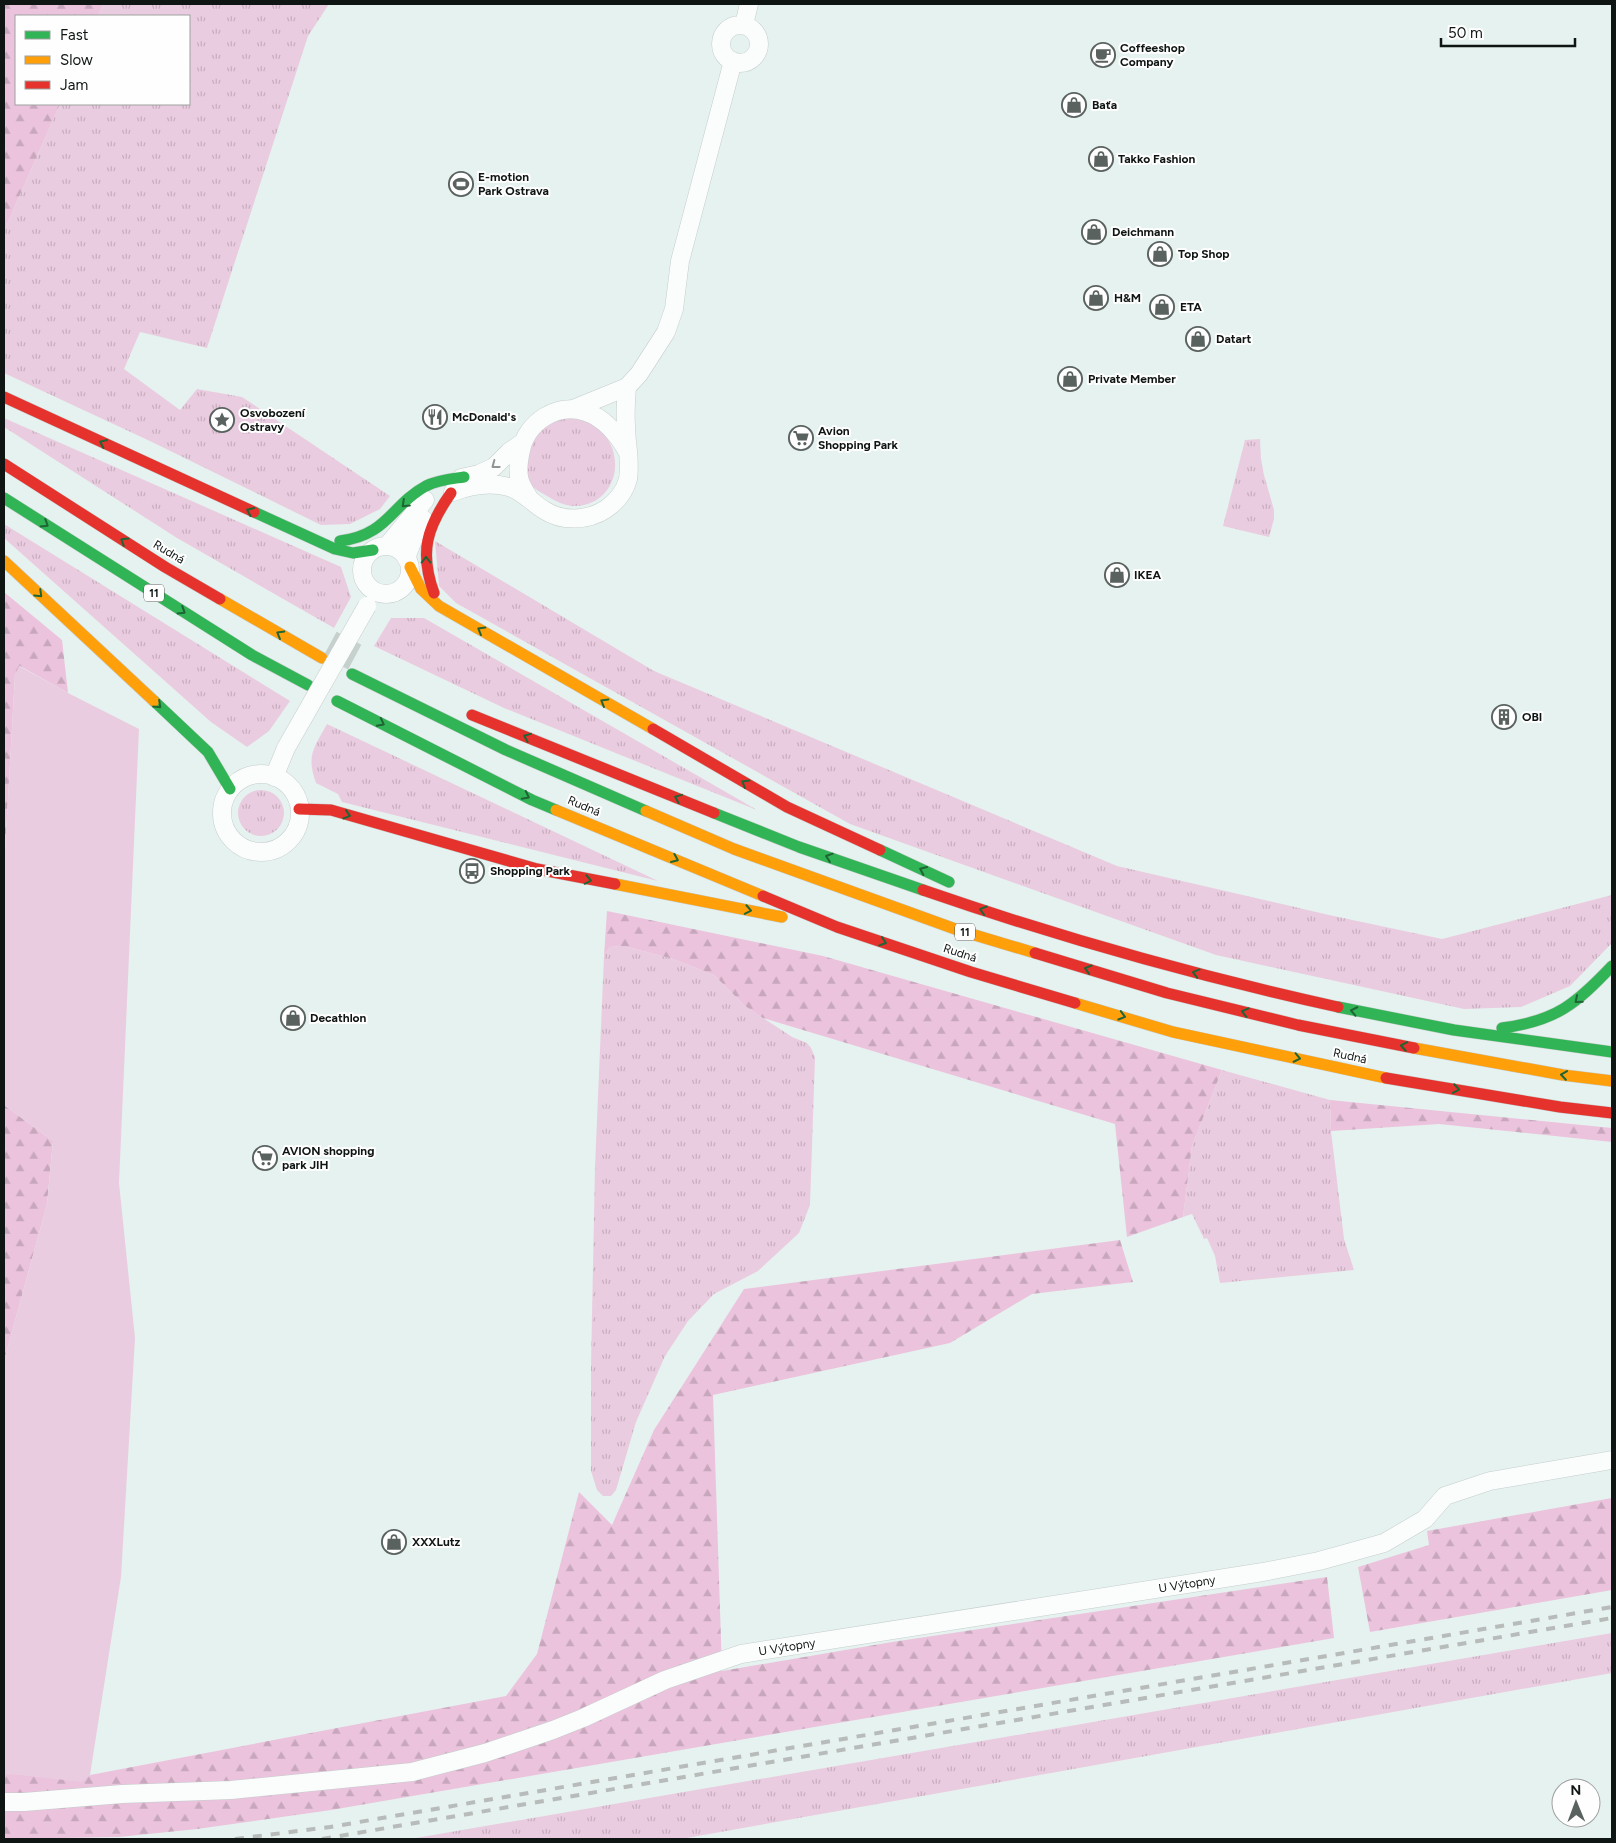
<svg xmlns="http://www.w3.org/2000/svg" width="1616" height="1843" font-family="Figtree,sans-serif">
	<style>
		.grass { fill: url(#grass-tufts) }
		.forest { fill: url(#forest-firs) }
		.garden { fill: #eacce0 }
		.lines { fill: none; stroke-linecap: round; stroke-linejoin: round }
		.highway-tunnel { stroke: #c6d1ce; stroke-width: 28; stroke-dasharray: 28 14; stroke-linecap: butt }
		.street-casing { stroke: #c5cecc; stroke-width: 19 }
		.fast-casing { stroke: #c6cbca; stroke-width: 12 }
		.slow-casing { stroke: #c6cbca; stroke-width: 12 }
		.jam-casing { stroke: #c6cbca; stroke-width: 12 }
		.street { stroke: #fbfdfd; stroke-width: 18 }
		.fast { stroke: #30b455; stroke-width: 11 }
		.slow { stroke: #ff9f0a; stroke-width: 11 }
		.jam { stroke: #e5322d; stroke-width: 11 }
		.rail { stroke: #b7bbb9; stroke-width: 4; stroke-dasharray: 9 9; stroke-linecap: butt }
		.street-bridge-casing { stroke: #c5cecc; stroke-width: 19; stroke-linecap: butt }
		.street-bridge { stroke: #fbfdfd; stroke-width: 18 }
		.oneway { stroke: #1f6434 }
		.oneway2 { stroke: #909594 }
		.labels { text-anchor: middle; dominant-baseline: central; stroke-width: 4; stroke-linejoin: round; paint-order: stroke }
		.shield { fill: #fefefe; stroke: #565b5a; stroke-width: 1 }
		.shield-label { font-size: 11px; font-weight: bold; fill: #0e1513 }
		.poi-label { font-size: 12px; font-weight: bold; fill: #0e1513; stroke: #fefefe; text-anchor: start }
		.street-label { font-size: 12px; fill: #0e1513; stroke: #fefefe }
	</style>
	<defs>
		<pattern id="grass-tufts" width="24" height="20" patternUnits="userSpaceOnUse" patternTransform="scale(1.25)"><rect width="24" height="20" fill="#eacce0"/><path d="M3 7l-1-3M5 7V3M7 7l1-3M15 17l-1-3M17 17v-4M19 17l1-3" fill="none" stroke="#c8aebf"/></pattern>
		<pattern id="forest-firs" width="22" height="20" patternUnits="userSpaceOnUse" patternTransform="scale(1.25)"><rect width="22" height="20" fill="#ebc3dd"/><path d="M5 1l3.5 6h-7zM16 11l3.5 6h-7z" fill="#c8a7bd"/></pattern>
	</defs>
	<rect width="100%" height="100%" fill="#e6f2ef"/>
	<path class="grass" d="M103,4H329L308,36L207,348L140,332L124,369L180,410L197,389L242,397L390,496L380,509L350,524L321,525L152,442L4,373V231L60,104H189V16H98Z
		M572,417C633,428 626,508 572,506C563,505 555,501 547,496C542,493 536,490 532,486C520,471 530,442 541,429C548,421 562,418 572,417Z
		M4,418L341,567L351,597L334,628L177,538L4,427Z
		M1260,439L1261,459L1264,475L1274,510V519L1269,537L1223,526L1245,440Z
		M4,524L290,701L269,731L247,747L211,722L4,538Z
		M435,541L654,671L1117,866L1329,915L1442,939L1612,895V943L1570,986L1521,1007L1464,1009L1216,955L850,824L456,603L439,586Z
		M391,618H424L757,810L504,708L374,646Z
		M327,724L658,881L342,802L338,794L316,783C306,755 314,748 327,724Z
		M238 813a23 23 0 1 1 46 0a23 23 0 1 1-46 0Z
		M624,946L673,959L714,975L745,1006L792,1037L807,1043L811,1048L815,1057L810,1205L799,1233L758,1271L714,1294L688,1321L665,1356L636,1422L616,1490L611,1496H603L597,1490L591,1471V1365L595,1167L604,956L610,947Z
		M1222,1070L1330,1100L1331,1131L1344,1239L1354,1270L1220,1283L1215,1256L1207,1238L1204,1239L1192,1214L1183,1217L1192,1146Z
		M1612,1633V1673L681,1839H410Z"/>
	<path class="forest" d="M4,4H103L98,16H16V104H60L4,231Z
		M4,592L62,640L68,693L20,666L15,675L4,869Z
		M607,911L823,956L1222,1070L1192,1146L1183,1217L1127,1237L1115,1124L763,1018L745,1006L714,975L673,959L624,946L610,947L604,956Z
		M1330,1100L1612,1128V1142L1439,1124L1331,1131Z
		M4,1105L53,1141L47,1204L4,1361Z
		M1120,1240L1133,1282L1032,1294L950,1343L713,1395L722,1671L892,1642L1327,1577L1334,1638L331,1810L197,1829L119,1837L4,1839V1773L82,1781L90,1775L506,1696L537,1654L579,1492L612,1525L654,1430L744,1289Z
		M1612,1498V1590L1370,1632L1358,1567L1429,1545L1427,1531Z"/>
	<path class="garden" d="M19,666L68,693L139,729L119,1183L135,1338L121,1577L90,1775L82,1782L4,1773V1361L47,1204L53,1141L4,1105V869L15,675Z"/>
	<g class="lines">
		<path class="highway-tunnel" d="M330,644L360,660"/>
		<defs>
			<path id="street" d="M744,25L749,4
				M721 44a19 19 0 1 1 38 0a19 19 0 1 1-38 0Z
				M573,409L627,387L639,374L666,332L674,309L680,261L733,61
				M461,478L479,474L494,467L509,452L522,443
				M453,492C471,485 490,482 509,487C523,491 532,503 544,510C562,522 588,521 606,509C616,502 625,491 628,479C631,461 626,443 626,425C625,413 626,400 627,387
				M529,498C526,493 522,487 520,481C517,472 519,459 521,450C527,422 557,402 586,412C604,418 618,435 627,451
				M362 570a24 24 0 1 1 48 0a24 24 0 1 1-48 0Z
				M387,546L425,500
				M406,558L418,527L423,519
				M222 813a39 39 0 1 1 78 0a39 39 0 1 1-78 0Z
				M274,777L286,748
				M4,1802H24L122,1794L231,1790L412,1772L485,1753L553,1730L583,1718L665,1680L741,1654L1263,1572L1319,1561L1384,1543L1425,1519L1445,1496L1490,1481L1612,1460"/>
			<path id="fast" d="M4,498L252,655L308,685
				M254,512L335,549L353,553L373,550
				M340,541C388,535 391,505 426,486C438,480 451,479 464,477
				M352,674L506,750L646,811
				M154,701L208,752L230,789
				M337,701L532,800L556,810
				M714,813L799,847L923,890
				M880,850L949,882
				M1338,1007L1454,1030L1612,1052
				M1502,1028C1556,1021 1576,1004 1612,966"/>
			<path id="slow" d="M4,561L154,701
				M410,567L421,589L439,606L653,729
				M220,599L322,658
				M556,810L763,896
				M646,811L734,849L958,930L1035,953
				M615,884L782,917
				M1075,1003L1173,1032L1386,1078
				M1414,1048L1563,1075L1612,1081"/>
			<path id="jam" d="M4,397L254,512
				M4,464L165,567L220,599
				M434,593C419,552 427,527 451,493
				M472,715L714,813
				M653,729L787,807L880,850
				M299,809L331,810L537,869L615,884
				M923,890C1059,937 1197,976 1338,1007
				M763,896L837,927L971,972L1075,1003
				M1035,953L1167,993L1298,1025L1414,1048
				M1386,1078L1560,1107L1612,1113"/>
		</defs>
		<use href="#street" class="street-casing"/>
		<use href="#fast" class="fast-casing"/>
		<use href="#slow" class="slow-casing"/>
		<use href="#jam" class="jam-casing"/>
		<use href="#street" class="street"/>
		<use href="#fast" class="fast"/>
		<use href="#slow" class="slow"/>
		<use href="#jam" class="jam"/>
		<path class="rail" d="M235,1839L330,1827L1612,1607
			M322,1839L1612,1618"/>
		<defs>
			<path id="street-bridge" d="M286,748L367,606"/>
		</defs>
		<use href="#street-bridge" class="street-bridge-casing"/>
		<use href="#street-bridge" class="street-bridge"/>
	</g>
	<defs><path id="oneway-chevron" d="M-2-3.5L2.5 0L-2 3.5" fill="none" stroke-width="1.6" stroke-linecap="round" stroke-linejoin="round" transform="scale(1.25)"/></defs>
	<g class="oneway">
		<use href="#oneway-chevron" transform="translate(103 443) rotate(-155)"/>
		<use href="#oneway-chevron" transform="translate(405 504) rotate(137)"/>
		<use href="#oneway-chevron" transform="translate(250 511) rotate(-155)"/>
		<use href="#oneway-chevron" transform="translate(45 524) rotate(32)"/>
		<use href="#oneway-chevron" transform="translate(124 541) rotate(-148)"/>
		<use href="#oneway-chevron" transform="translate(426 560) rotate(-90)"/>
		<use href="#oneway-chevron" transform="translate(39 594) rotate(44)"/>
		<use href="#oneway-chevron" transform="translate(182 611) rotate(32)"/>
		<use href="#oneway-chevron" transform="translate(481 630) rotate(-150)"/>
		<use href="#oneway-chevron" transform="translate(280 634) rotate(-150)"/>
		<use href="#oneway-chevron" transform="translate(604 702) rotate(-150)"/>
		<use href="#oneway-chevron" transform="translate(158 705) rotate(43)"/>
		<use href="#oneway-chevron" transform="translate(381 723) rotate(27)"/>
		<use href="#oneway-chevron" transform="translate(527 737) rotate(-158)"/>
		<use href="#oneway-chevron" transform="translate(745 783) rotate(-150)"/>
		<use href="#oneway-chevron" transform="translate(526 796) rotate(27)"/>
		<use href="#oneway-chevron" transform="translate(678 798) rotate(-158)"/>
		<use href="#oneway-chevron" transform="translate(347 815) rotate(17)"/>
		<use href="#oneway-chevron" transform="translate(829 857) rotate(-161)"/>
		<use href="#oneway-chevron" transform="translate(675 859) rotate(23)"/>
		<use href="#oneway-chevron" transform="translate(923 870) rotate(-155)"/>
		<use href="#oneway-chevron" transform="translate(588 880) rotate(11)"/>
		<use href="#oneway-chevron" transform="translate(748 910) rotate(11)"/>
		<use href="#oneway-chevron" transform="translate(983 910) rotate(-163)"/>
		<use href="#oneway-chevron" transform="translate(883 942) rotate(18)"/>
		<use href="#oneway-chevron" transform="translate(1088 969) rotate(-163)"/>
		<use href="#oneway-chevron" transform="translate(1196 973) rotate(-165)"/>
		<use href="#oneway-chevron" transform="translate(1578 1000) rotate(140)"/>
		<use href="#oneway-chevron" transform="translate(1354 1011) rotate(-168)"/>
		<use href="#oneway-chevron" transform="translate(1245 1012) rotate(-166)"/>
		<use href="#oneway-chevron" transform="translate(1122 1016) rotate(16)"/>
		<use href="#oneway-chevron" transform="translate(1404 1046) rotate(-170)"/>
		<use href="#oneway-chevron" transform="translate(1297 1058) rotate(12)"/>
		<use href="#oneway-chevron" transform="translate(1564 1075) rotate(-172)"/>
		<use href="#oneway-chevron" transform="translate(1456 1089) rotate(10)"/>
	</g>
	<use class="oneway2" href="#oneway-chevron" transform="translate(495 465) rotate(143)"/>
	<defs>
		<symbol id="cafe-ring" viewBox="-11 -11 22 22"><circle r="9.5" fill="#fefefe" stroke="#5a6260" stroke-width="1.5"/><path d="M-5.5-4.5H6V0H3Q3 3.5 0 3.5H-2.5Q-5.5 3.5-5.5 0ZM3-3.2v2h1.7v-2ZM-6 4.5H4V6H-6Z" fill="#5a6260"/></symbol>
		<symbol id="shop-ring" viewBox="-11 -11 22 22"><circle r="9.5" fill="#fefefe" stroke="#5a6260" stroke-width="1.5"/><path d="M-5-2.5h2.3a2.7 3.5 0 0 1 5.4 0H5L5.5 6h-11ZM-1.5-2.5h3a1.5 2.3 0 0 0-3 0Z" fill="#5a6260"/></symbol>
		<symbol id="stadium-ring" viewBox="-11 -11 22 22"><circle r="9.5" fill="#fefefe" stroke="#5a6260" stroke-width="1.5"/><path d="M0-5a6.5 5 0 1 0 0 10a6.5 5 0 1 0 0-10ZM-3.5-1.8h7v3.6h-7Z" fill="#5a6260"/></symbol>
		<symbol id="restaurant-ring" viewBox="-11 -11 22 22"><circle r="9.5" fill="#fefefe" stroke="#5a6260" stroke-width="1.5"/><path d="M-5-6h1v4h1v-4h1v4h1v-4h1v5L-1.5 .5V6h-2V.5L-5-1ZM5-6V6H3V1.5H1.5Q1.5-4 5-6Z" fill="#5a6260"/></symbol>
		<symbol id="sight-ring" viewBox="-11 -11 22 22"><circle r="9.5" fill="#fefefe" stroke="#5a6260" stroke-width="1.5"/><path d="M0-6L1.8-2.2L6-1.7L2.9 1.2L3.7 5.4L0 3.3L-3.7 5.4L-2.9 1.2L-6-1.7L-1.8-2.2Z" fill="#5a6260"/></symbol>
		<symbol id="supermarket-ring" viewBox="-11 -11 22 22"><circle r="9.5" fill="#fefefe" stroke="#5a6260" stroke-width="1.5"/><path d="M-6-5.5h2.5l.6 2H6L4.5 2H-2.5L-4.4-4H-6ZM-1.5 3.2a1.3 1.3 0 1 0 .1 0ZM3 3.2a1.3 1.3 0 1 0 .1 0Z" fill="#5a6260"/></symbol>
		<symbol id="building-ring" viewBox="-11 -11 22 22"><circle r="9.5" fill="#fefefe" stroke="#5a6260" stroke-width="1.5"/><path d="M-4-6H4V6H1V3H-1V6H-4ZM-2.5-4.3h1.7v1.8h-1.7ZM.8-4.3h1.7v1.8H.8ZM-2.5-1h1.7V.8h-1.7ZM.8-1h1.7V.8H.8Z" fill="#5a6260"/></symbol>
		<symbol id="bus-ring" viewBox="-11 -11 22 22"><circle r="9.5" fill="#fefefe" stroke="#5a6260" stroke-width="1.5"/><path d="M-5-6H5V4H4V6H2V4H-2V6H-4V4H-5ZM-3.5-4V0h7V-4ZM-3.5 1.2v1.5H-2V1.2ZM2 1.2v1.5H3.5V1.2Z" fill="#5a6260"/></symbol>
	</defs>
	<g fill-rule="evenodd">
		<use href="#cafe-ring" x="1089" y="41" width="28" height="28"/>
		<use href="#shop-ring" x="1060" y="91" width="28" height="28"/>
		<use href="#shop-ring" x="1087" y="145" width="28" height="28"/>
		<use href="#stadium-ring" x="447" y="170" width="28" height="28"/>
		<use href="#shop-ring" x="1080" y="218" width="28" height="28"/>
		<use href="#shop-ring" x="1146" y="240" width="28" height="28"/>
		<use href="#shop-ring" x="1082" y="284" width="28" height="28"/>
		<use href="#shop-ring" x="1148" y="293" width="28" height="28"/>
		<use href="#shop-ring" x="1184" y="325" width="28" height="28"/>
		<use href="#shop-ring" x="1056" y="365" width="28" height="28"/>
		<use href="#restaurant-ring" x="421" y="403" width="28" height="28"/>
		<use href="#sight-ring" x="208" y="406" width="28" height="28"/>
		<use href="#supermarket-ring" x="787" y="424" width="28" height="28"/>
		<use href="#shop-ring" x="1103" y="561" width="28" height="28"/>
		<use href="#building-ring" x="1490" y="703" width="28" height="28"/>
		<use href="#bus-ring" x="458" y="857" width="28" height="28"/>
		<use href="#shop-ring" x="279" y="1004" width="28" height="28"/>
		<use href="#supermarket-ring" x="251" y="1144" width="28" height="28"/>
		<use href="#shop-ring" x="380" y="1528" width="28" height="28"/>
	</g>
	<g class="labels">
		<g class="shield">
			<rect x="144" y="584.5" width="20" height="17" rx="4"/>
			<rect x="955" y="923.5" width="20" height="17" rx="4"/>
		</g>
		<g class="shield-label">
			<text x="154" y="593">11</text>
			<text x="965" y="932">11</text>
		</g>
		<g class="poi-label">
			<text x="1120" y="48">Coffeeshop<tspan x="1120" dy="14">Company</tspan></text>
			<text x="1092" y="105">Baťa</text>
			<text x="1118" y="159">Takko Fashion</text>
			<text x="478" y="177">E-motion<tspan x="478" dy="14">Park Ostrava</tspan></text>
			<text x="1112" y="232">Deichmann</text>
			<text x="1178" y="254">Top Shop</text>
			<text x="1114" y="298">H&amp;M</text>
			<text x="1180" y="307">ETA</text>
			<text x="1216" y="339">Datart</text>
			<text x="1088" y="379">Private Member</text>
			<text x="240" y="413">Osvobození<tspan x="240" dy="14">Ostravy</tspan></text>
			<text x="452" y="417">McDonald's</text>
			<text x="818" y="431">Avion<tspan x="818" dy="14">Shopping Park</tspan></text>
			<text x="1134" y="575">IKEA</text>
			<text x="1522" y="717">OBI</text>
			<text x="490" y="871">Shopping Park</text>
			<text x="310" y="1018">Decathlon</text>
			<text x="282" y="1151">AVION shopping<tspan x="282" dy="14">park JIH</tspan></text>
			<text x="412" y="1542">XXXLutz</text>
		</g>
		<g class="street-label">
			<text transform="translate(169 552) rotate(31)">Rudná</text>
			<text transform="translate(584 806) rotate(23)">Rudná</text>
			<text transform="translate(960 953) rotate(18)">Rudná</text>
			<text transform="translate(1350 1056) rotate(12)">Rudná</text>
			<text transform="translate(1187 1584) rotate(-9)">U Výtopny</text>
			<text transform="translate(787 1647) rotate(-9)">U Výtopny</text>
		</g>
	</g>
	<rect width="1616" height="1843" fill="none" stroke="#0e1513" stroke-width="10"/>
	<rect x="15" y="15" width="175" height="90" fill="#fefefe" stroke="#9ea1a0"/>
	<rect x="25" y="31" width="25" height="8" fill="#30b455" stroke="#9ea1a0"/>
	<text x="60" y="40" font-size="15" fill="#0e1513">Fast</text>
	<rect x="25" y="56" width="25" height="8" fill="#ff9f0a" stroke="#9ea1a0"/>
	<text x="60" y="65" font-size="15" fill="#0e1513">Slow</text>
	<rect x="25" y="81" width="25" height="8" fill="#e5322d" stroke="#9ea1a0"/>
	<text x="60" y="90" font-size="15" fill="#0e1513">Jam</text>
	<g transform="translate(1576 1803) rotate(359)"><circle r="24" fill="#fefefe" stroke="#9ea1a0"/>
	<path d="M0-4L9 19L0 12L-9 19Z" fill="#5a6260"/>
	<text y="-8" font-size="14" font-weight="bold" text-anchor="middle" fill="#0e1513">N</text>
	</g>
	<path d="M1441 38v8h134v-8" fill="none" stroke="#0e1513" stroke-width="2.5"/>
	<text x="1448" y="38" font-size="15" fill="#0e1513" stroke="#fefefe" stroke-width="4" paint-order="stroke">50 m</text>
</svg>
